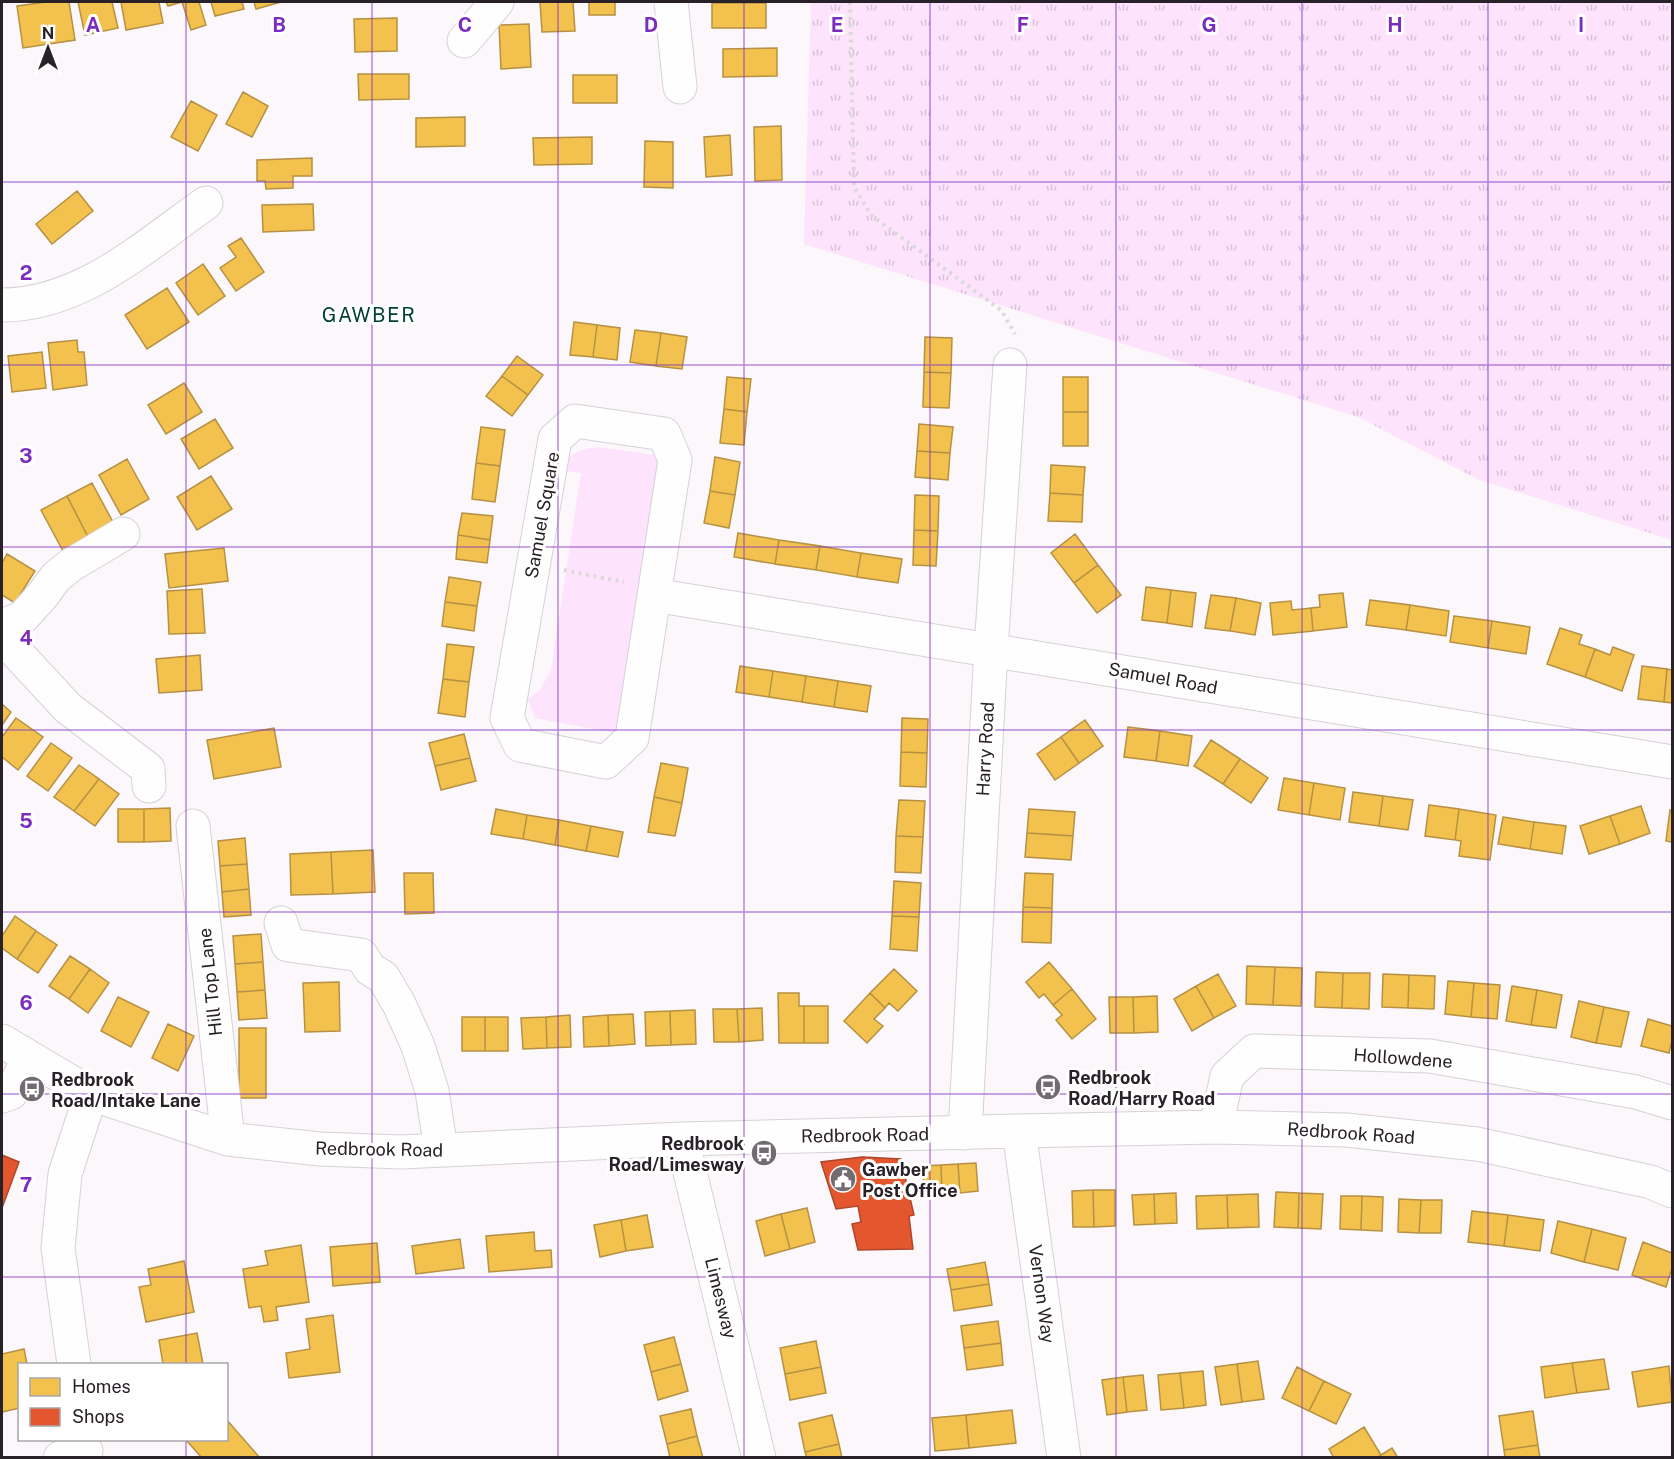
<svg xmlns="http://www.w3.org/2000/svg" width="1674" height="1459" font-family="'Public Sans',sans-serif">
	<style>
		.grass { fill: #fde3fb }
		.park { fill: url(#park-tufts) }
		.homes { fill: #f2c14e; stroke: #b69143; stroke-width: 1.5 }
		.shops { fill: #e4572e; stroke: #ac472c; stroke-width: 1.5 }
		.lines { fill: none; stroke-linecap: round; stroke-linejoin: round }
		.minor-casing { stroke: #d6d1d6; stroke-width: 35 }
		.path { stroke: #dcd9db; stroke-width: 4; stroke-dasharray: 3 4.5; stroke-linecap: butt }
		.minor { stroke: #fefefe; stroke-width: 33 }
		.grid { fill: none; stroke: #7b2cbf; stroke-width: 1.5; stroke-opacity: 0.55 }
		.labels { text-anchor: middle; dominant-baseline: central; stroke-width: 6; stroke-linejoin: round; paint-order: stroke }
		.street-label { font-size: 18px; fill: #292128; stroke: #fff }
		.poi-label { font-size: 18px; font-weight: bold; fill: #292128; stroke: #fff; text-anchor: start }
		.neighbourhood-label { font-size: 20px; letter-spacing: 1.5px; fill: #024036; stroke: #fff }
		.grid-label { font-size: 20px; text-anchor: middle; font-weight: bold; fill: #7b2cbf; stroke: #fff; stroke-width: 6; stroke-linejoin: round; paint-order: stroke }
	</style>
	<defs>
		<pattern id="park-tufts" width="24" height="20" patternUnits="userSpaceOnUse" patternTransform="scale(1.5)"><rect width="24" height="20" fill="#fde3fb"/><path d="M3 7l-1-3M5 7V3M7 7l1-3M15 17l-1-3M17 17v-4M19 17l1-3" fill="none" stroke="#d9c2d7"/></pattern>
	</defs>
	<rect width="100%" height="100%" fill="#fbf7fb"/>
	<path class="grass" d="M595,447L656,455L661,467L620,734L535,718L528,699L540,690L551,670L581,473L564,471L568,457L579,451Z"/>
	<path class="park" d="M811,2H1672V540L1479,480L1358,417L804,244Z"/>
	<path class="homes" d="M47,2H69L75,40L23,48L17,6Z
		M78,2H112L118,28L85,35Z
		M121,2H159L163,23L126,30Z
		M166,2H199L206,25L191,30L182,2L168,6Z
		M211,2H242L244,9L215,16Z
		M254,2H281L256,9Z
		M540,2H573L575,31L542,32Z
		M589,2H615V15H589Z
		M712,3H766V28H712Z
		M397,18V51L355,52L354,19Z
		M529,24L531,67L501,69L499,25Z
		M777,48V76L723,77V49Z
		M358,74H409V99L359,100Z
		M573,75H617V103H573Z
		M243,92L268,106L252,137L226,124Z
		M191,101L217,115L198,151L171,137Z
		M465,117V146L416,147V118Z
		M781,126L782,180L755,181L754,127Z
		M730,135L732,175L706,177L704,137Z
		M592,137V164L534,165L533,138Z
		M645,141L673,142V188L644,187Z
		M312,158V176H293V188L266,189L265,181H257V160Z
		M77,191L93,211L52,244L36,224Z
		M313,204L314,230L263,232L262,205Z
		M241,238L264,272L236,291L220,268L236,257L228,246Z
		M203,264L225,296L198,315L176,283Z
		M167,288L189,322L147,349L125,315Z
		M574,322L597,325L593,357L570,355Z
		M597,325L620,328L617,360L593,357Z
		M635,330L661,333L656,366L630,362Z
		M661,333L687,337L682,369L656,366Z
		M925,337L952,338L951,373L924,372Z
		M77,340L78,352H84L87,385L53,390L48,343Z
		M42,352L46,388L12,392L8,356Z
		M517,356L543,375L528,395L502,376Z
		M924,372L951,373L949,408L923,407Z
		M502,376L528,395L512,416L486,396Z
		M727,377L751,379L747,412L724,409Z
		M1063,377H1088V412H1063Z
		M184,383L202,412L166,434L148,405Z
		M724,409L747,412L744,445L720,443Z
		M1063,412H1088V446H1063Z
		M215,419L233,448L199,469L181,439Z
		M919,424L953,427L950,453L917,451Z
		M481,427L505,430L500,466L476,463Z
		M917,451L950,453L948,480L915,477Z
		M715,457L740,462L735,495L710,491Z
		M127,459L149,499L121,515L99,475Z
		M476,463L500,466L495,502L472,499Z
		M1051,465L1085,467L1083,495L1050,493Z
		M211,476L232,509L197,530L177,497Z
		M92,483L114,524L88,537L67,496Z
		M710,491L735,495L729,528L704,523Z
		M1050,493L1083,495L1082,522L1048,521Z
		M915,495L939,496L938,531L914,530Z
		M67,496L88,537L63,551L41,510Z
		M462,513L493,516L490,540L458,535Z
		M914,530L938,531L936,566L913,565Z
		M738,533L779,540L775,564L734,557Z
		M1075,534L1098,565L1074,583L1051,553Z
		M458,535L490,540L487,563L456,559Z
		M779,540L820,546L816,570L775,564Z
		M820,546L861,553L857,577L816,570Z
		M224,548L228,581L169,588L165,554Z
		M861,553L902,559L898,583L857,577Z
		M7,554L35,571L15,603L2,595V563Z
		M1098,565L1121,595L1097,613L1074,583Z
		M449,577L481,582L477,606L445,602Z
		M1146,587L1171,590L1167,623L1142,620Z
		M202,589L205,633L169,634L167,591Z
		M1171,590L1196,593L1192,627L1167,623Z
		M1343,593L1347,627L1313,631L1311,608L1320,607L1319,595Z
		M1211,595L1236,598L1230,631L1205,628Z
		M1236,598L1261,603L1255,635L1230,631Z
		M1370,600L1410,605L1406,630L1366,625Z
		M1291,601L1292,610L1311,608L1313,631L1273,635L1270,603Z
		M445,602L477,606L474,631L442,626Z
		M1410,605L1449,611L1446,636L1406,630Z
		M1454,616L1492,621L1488,648L1450,642Z
		M1492,621L1530,627L1526,654L1488,648Z
		M1560,628L1582,635L1579,644L1595,649L1585,677L1547,664Z
		M447,644L474,647L469,682L443,679Z
		M1613,647L1634,655L1622,691L1585,677L1595,649L1610,655Z
		M200,655L202,690L159,693L156,659Z
		M740,666L773,671L769,697L736,692Z
		M1642,666L1667,669L1664,702L1638,699Z
		M1667,669L1672,670V703L1664,702Z
		M773,671L806,676L802,702L769,697Z
		M806,676L838,681L834,707L802,702Z
		M443,679L469,682L465,717L438,713Z
		M838,681L871,686L867,712L834,707Z
		M2,704L11,712L2,725Z
		M16,718L43,737L18,770L2,757V737Z
		M902,718L928,719L927,753L901,752Z
		M1085,720L1103,746L1079,763L1061,737Z
		M1128,727L1160,731L1156,761L1124,757Z
		M274,728L281,767L214,779L207,740Z
		M1160,731L1192,736L1188,766L1156,761Z
		M464,734L470,758L435,766L429,743Z
		M1061,737L1079,763L1055,780L1037,754Z
		M1211,740L1240,759L1223,784L1194,766Z
		M51,743L72,758L48,791L27,776Z
		M901,752L927,753L926,787L900,786Z
		M470,758L476,781L441,790L435,766Z
		M1240,759L1268,778L1251,803L1223,784Z
		M661,763L688,768L682,803L654,797Z
		M79,765L99,779L74,811L54,797Z
		M1284,778L1314,783L1309,815L1278,810Z
		M99,779L119,794L95,826L74,811Z
		M1314,783L1345,788L1340,820L1309,815Z
		M1353,792L1383,796L1379,826L1349,822Z
		M1383,796L1413,800L1408,830L1379,826Z
		M654,797L682,803L675,836L648,832Z
		M899,800L925,801L923,837L896,836Z
		M1429,805L1459,809L1455,840L1425,836Z
		M1641,806L1650,833L1620,844L1610,816Z
		M170,808L171,841L144,842V809Z
		M118,809H144V842H118Z
		M496,809L527,815L523,839L491,834Z
		M1029,809L1075,812L1073,836L1027,833Z
		M1459,809L1496,815L1490,860L1459,856L1461,841L1455,840Z
		M1670,810H1672V842L1666,841Z
		M527,815L559,820L555,845L523,839Z
		M1610,816L1620,844L1589,854L1580,826Z
		M1503,817L1534,822L1530,849L1498,844Z
		M559,820L591,826L586,851L555,845Z
		M1534,822L1566,826L1562,854L1530,849Z
		M591,826L623,832L618,857L586,851Z
		M1027,833L1073,836L1071,860L1025,857Z
		M896,836L923,837L921,873L895,872Z
		M245,838L247,864L220,866L218,841Z
		M373,850L375,892L333,894L331,852Z
		M331,852L333,894L291,895L290,854Z
		M247,864L249,889L222,892L220,866Z
		M404,873H433L434,913L405,914Z
		M1025,873L1053,874L1052,908L1023,907Z
		M894,881L921,883L919,917L892,916Z
		M249,889L251,915L224,917L222,892Z
		M1023,907L1052,908L1051,943L1022,942Z
		M15,916L36,931L17,959L2,948V936Z
		M892,916L919,917L917,951L890,949Z
		M36,931L57,945L38,973L17,959Z
		M261,934L263,962L235,964L233,936Z
		M70,956L90,969L69,999L49,986Z
		M263,962L265,990L237,992L235,964Z
		M1049,962L1072,989L1053,1005L1044,994L1039,998L1026,982Z
		M1247,966L1275,967L1273,1005L1246,1004Z
		M1275,967L1302,968L1301,1006L1273,1005Z
		M90,969L109,983L88,1013L69,999Z
		M894,969L917,991L898,1011L889,1003L885,1008L870,993Z
		M1316,972L1343,973L1342,1008L1315,1007Z
		M1343,973H1370L1369,1009L1342,1008Z
		M1218,974L1236,1006L1214,1018L1196,986Z
		M1383,974L1409,975L1408,1008L1382,1007Z
		M1409,975L1435,976L1434,1009L1408,1008Z
		M1448,981L1474,983L1471,1017L1445,1014Z
		M339,982L340,1031L305,1032L303,983Z
		M1474,983L1500,985L1497,1019L1471,1017Z
		M1196,986L1214,1018L1192,1031L1174,999Z
		M1512,986L1537,990L1531,1025L1506,1021Z
		M1072,989L1096,1019L1072,1039L1056,1020L1062,1015L1053,1005Z
		M265,990L267,1018L239,1020L237,992Z
		M1537,990L1562,995L1556,1028L1531,1025Z
		M778,993H799V1006H804V1043H779Z
		M870,993L885,1008L874,1019L883,1026L867,1043L844,1021Z
		M1157,996L1158,1032L1134,1033L1133,997Z
		M118,997L149,1012L131,1047L101,1031Z
		M1109,997H1133L1134,1033H1110Z
		M1579,1001L1604,1007L1596,1043L1571,1037Z
		M804,1006H828V1043H804Z
		M1604,1007L1629,1012L1621,1047L1596,1043Z
		M762,1008L763,1040L739,1042L737,1009Z
		M713,1009H737L739,1042H714Z
		M695,1010L696,1044L671,1045L670,1011Z
		M670,1011L671,1045L646,1046L645,1012Z
		M633,1014L635,1044L609,1046L608,1015Z
		M570,1015L571,1047L547,1048L546,1017Z
		M608,1015L609,1046L584,1047L583,1017Z
		M462,1017H485V1051H462Z
		M485,1017H508V1051H485Z
		M546,1017L547,1048L523,1049L521,1018Z
		M1648,1019L1672,1026V1040L1669,1053L1641,1046Z
		M168,1024L194,1036L178,1071L152,1058Z
		M239,1028H266V1098H239Z
		M976,1163L978,1191L960,1193L958,1164Z
		M958,1164L960,1193L942,1194L941,1165Z
		M941,1165L942,1194L924,1195L923,1166Z
		M1093,1190H1115V1226L1094,1227Z
		M1093,1190L1094,1227H1073L1072,1191Z
		M1276,1192L1299,1193L1298,1228L1274,1227Z
		M1176,1193L1177,1223L1155,1224L1154,1194Z
		M1299,1193L1323,1194L1321,1229L1298,1228Z
		M1154,1194L1155,1224L1134,1225L1132,1195Z
		M1258,1194L1259,1227L1228,1228L1227,1195Z
		M1227,1195L1228,1228L1197,1229L1196,1196Z
		M1341,1196H1362L1361,1230L1340,1229Z
		M1362,1196L1383,1197L1382,1231L1361,1230Z
		M1399,1199L1421,1200L1419,1233L1398,1232Z
		M1421,1200H1442L1441,1233H1419Z
		M807,1208L815,1242L790,1249L781,1214Z
		M1472,1211L1508,1215L1504,1246L1468,1242Z
		M781,1214L790,1249L765,1256L756,1221Z
		M647,1215L653,1247L626,1251L621,1220Z
		M1508,1215L1544,1220L1540,1251L1504,1246Z
		M621,1220L626,1251L600,1257L594,1225Z
		M1558,1221L1592,1229L1584,1262L1551,1253Z
		M1592,1229L1626,1238L1618,1270L1584,1262Z
		M534,1232L535,1251L551,1250L552,1267L489,1272L486,1236Z
		M460,1239L464,1268L416,1274L412,1246Z
		M1643,1242L1672,1253V1268L1666,1287L1632,1275Z
		M377,1243L380,1282L333,1286L330,1247Z
		M301,1245L309,1302L276,1307L278,1320L264,1322L261,1306L249,1308L243,1269L268,1265L265,1251Z
		M184,1261L194,1312L146,1322L139,1287L151,1285L148,1269Z
		M985,1262L989,1284L951,1290L947,1269Z
		M989,1284L992,1305L954,1311L951,1290Z
		M333,1315L340,1372L289,1378L286,1353L310,1349L306,1319Z
		M998,1321L1001,1343L964,1348L961,1326Z
		M197,1333L203,1364H163L159,1340Z
		M674,1337L681,1364L651,1372L644,1345Z
		M816,1341L821,1367L785,1374L780,1348Z
		M1001,1343L1003,1365L967,1370L964,1348Z
		M24,1349L27,1364H20V1408L2,1412V1354Z
		M1604,1359L1609,1389L1577,1393L1572,1363Z
		M1258,1361L1264,1399L1242,1402L1237,1364Z
		M1572,1363L1577,1393L1545,1398L1541,1367Z
		M681,1364L688,1391L658,1400L651,1372Z
		M1237,1364L1242,1402L1221,1405L1215,1367Z
		M1669,1366L1672,1402L1638,1407L1632,1372Z
		M821,1367L826,1393L790,1400L785,1374Z
		M1297,1367L1324,1381L1309,1411L1282,1398Z
		M1203,1371L1206,1405L1184,1408L1180,1373Z
		M1180,1373L1184,1408L1161,1410L1158,1375Z
		M1143,1375L1147,1410L1127,1412L1123,1377Z
		M1123,1377L1127,1412L1107,1415L1102,1380Z
		M1324,1381L1351,1394L1336,1424L1309,1411Z
		M691,1409L697,1436L667,1444L660,1416Z
		M1012,1410L1016,1443L969,1448L966,1415Z
		M1533,1411L1538,1445L1504,1450L1499,1416Z
		M832,1415L839,1444L805,1452L799,1423Z
		M966,1415L969,1448L935,1451L932,1418Z
		M226,1419L260,1458H202L186,1440H226Z
		M1364,1427L1381,1455L1376,1458H1334L1329,1449Z
		M697,1436L703,1458H670L667,1444Z
		M839,1444L842,1458H807L805,1452Z
		M1538,1445L1540,1458H1505L1504,1450Z
		M1392,1448L1398,1458H1376L1381,1455Z"/>
	<path class="shops" d="M2,1155L19,1162L2,1208Z
		M862,1157L901,1159L914,1215L909,1216L913,1249L858,1250L852,1224L861,1222L858,1206L836,1209L821,1162Z"/>
	<g class="lines">
		<defs>
			<path id="minor" d="M671,2L680,87
				M464,41L497,2
				M2,305C81,305 145,246 206,203
				M575,421L664,434L675,460L632,738L606,762L520,745L507,718L555,439Z
				M654,595L1672,762
				M2,626L22,618L42,596L56,577L71,565L123,534
				M2,637L68,708L148,769L149,786
				M193,826L228,1139
				M281,923L288,945L361,955L370,969L383,977L399,1004L418,1046L432,1091L441,1150
				M2,1041L91,1094L228,1139L320,1149L401,1152L682,1139L1019,1131L1216,1127L1346,1130L1477,1144L1651,1182L1672,1191
				M2,1096L11,1093L29,1058
				M1216,1127L1227,1076L1254,1051L1430,1056L1636,1092L1672,1103
				M1019,1131L1064,1458
				M965,1133L991,649L1010,365
				M682,1139L759,1458
				M74,1364L58,1248L65,1174L91,1094
				M60,1458L86,1451"/>
		</defs>
		<use href="#minor" class="minor-casing"/>
		<path class="path" d="M850,2L854,187L872,216L1001,310L1015,334
			M564,570L624,582"/>
		<use href="#minor" class="minor"/>
	</g>
	<path class="grid" d="M186,2V1364M372,2V1458M558,2V1458M744,2V1458M930,2V1458M1116,2V1458M1302,2V1458M1488,2V1458M2,182H1672M2,365H1672M2,547H1672M2,730H1672M2,912H1672M2,1094H1672M2,1277H1672M186,1440V1458"/>
	<defs>
		<symbol id="bus-disc" viewBox="-11 -11 22 22"><circle r="9.5" fill="#726c72" stroke="#fff"/><path d="M-5-6H5V4H4V6H2V4H-2V6H-4V4H-5ZM-3.5-4V0h7V-4ZM-3.5 1.2v1.5H-2V1.2ZM2 1.2v1.5H3.5V1.2Z" fill="#fff"/></symbol>
		<symbol id="civic-disc" viewBox="-11 -11 22 22"><circle r="9.5" fill="#726c72" stroke="#fff"/><path d="M-.6-6.5H3V-4.5H.6V-3L4-1V1h2V6H-6V1h2V-1L-.6-3ZM-1.2 2.5V6h2.4V2.5Z" fill="#fff"/></symbol>
	</defs>
	<g fill-rule="evenodd">
		<use href="#bus-disc" x="1033" y="1072" width="30" height="30"/>
		<use href="#bus-disc" x="17" y="1074" width="30" height="30"/>
		<use href="#bus-disc" x="749" y="1138" width="30" height="30"/>
		<use href="#civic-disc" x="828" y="1164" width="30" height="30"/>
	</g>
	<g class="labels">
		<g class="street-label">
			<text transform="translate(542 515) rotate(-80)">Samuel Square</text>
			<text transform="translate(1163 678) rotate(10)">Samuel Road</text>
			<text transform="translate(985 749) rotate(-87)">Harry Road</text>
			<text transform="translate(210 982) rotate(-96)">Hill Top Lane</text>
			<text transform="translate(1403 1058) rotate(4)">Hollowdene</text>
			<text transform="translate(1351 1133) rotate(4)">Redbrook Road</text>
			<text transform="translate(865 1135) rotate(-1)">Redbrook Road</text>
			<text transform="translate(379 1149) rotate(1)">Redbrook Road</text>
			<text transform="translate(1042 1294) rotate(82)">Vernon Way</text>
			<text transform="translate(721 1298) rotate(76)">Limesway</text>
		</g>
		<g class="poi-label">
			<text x="1068" y="1077">Redbrook<tspan x="1068" dy="21">Road/Harry Road</tspan></text>
			<text x="51" y="1079">Redbrook<tspan x="51" dy="21">Road/Intake Lane</tspan></text>
			<text x="744" y="1143" text-anchor="end">Redbrook<tspan x="744" dy="21">Road/Limesway</tspan></text>
			<text x="862" y="1169">Gawber<tspan x="862" dy="21">Post Office</tspan></text>
		</g>
		<g class="neighbourhood-label">
			<text x="369" y="315">GAWBER</text>
		</g>
	</g>
	<g class="grid-label">
		<text x="93" y="32">A</text>
		<text x="279" y="32">B</text>
		<text x="465" y="32">C</text>
		<text x="651" y="32">D</text>
		<text x="837" y="32">E</text>
		<text x="1023" y="32">F</text>
		<text x="1209" y="32">G</text>
		<text x="1395" y="32">H</text>
		<text x="1581" y="32">I</text>
		<text x="26" y="280">2</text>
		<text x="26" y="463">3</text>
		<text x="26" y="645">4</text>
		<text x="26" y="828">5</text>
		<text x="26" y="1010">6</text>
		<text x="26" y="1192">7</text>
	</g>
	<rect width="1674" height="1459" fill="none" stroke="#292128" stroke-width="6"/>
	<rect x="18" y="1363" width="210" height="78" fill="#ffffff" stroke="#a9a6a9" stroke-width="1.5"/>
	<rect x="30" y="1378" width="30" height="18" fill="#f2c14e" stroke="#a9a6a9" stroke-width="1.5"/>
	<text x="72" y="1393" font-size="18" fill="#292128">Homes</text>
	<rect x="30" y="1408" width="30" height="18" fill="#e4572e" stroke="#a9a6a9" stroke-width="1.5"/>
	<text x="72" y="1423" font-size="18" fill="#292128">Shops</text>
	<g transform="translate(48 48)" stroke="#ffffff" stroke-width="4.5" paint-order="stroke">
	<path d="M0-4.5L10 22L0 15L-10 22Z" fill="#292128"/>
	<text y="-9" font-size="16" font-weight="bold" text-anchor="middle" fill="#292128">N</text>
	</g>
</svg>
